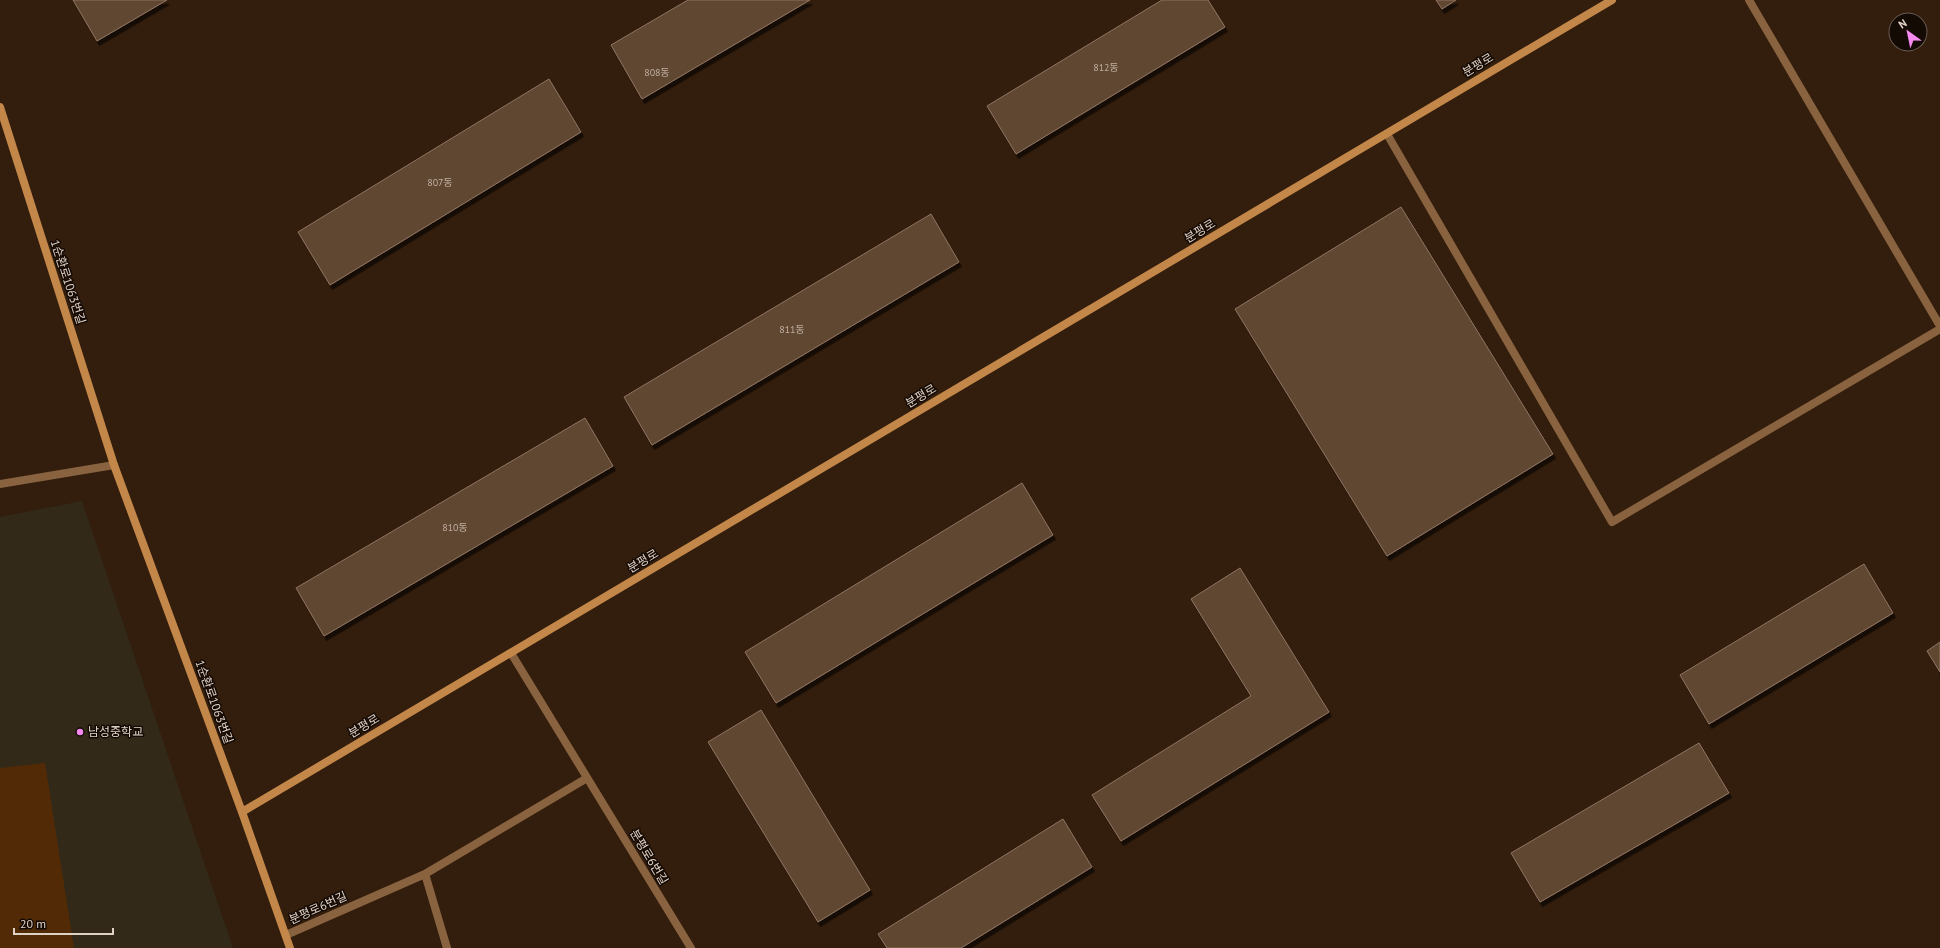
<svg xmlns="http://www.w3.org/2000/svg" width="1940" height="948" viewBox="0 0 1940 948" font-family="'PT Sans','Noto Sans KR',sans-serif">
  <defs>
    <filter id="shadow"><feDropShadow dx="2.5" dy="4.5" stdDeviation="0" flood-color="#0009"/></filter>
  </defs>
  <rect width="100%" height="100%" fill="#331d0c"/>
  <path fill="#322919" d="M 82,501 L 233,948 L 0,948 L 0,517 Z"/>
  <path fill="#522b06" d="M 45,763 L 74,948 L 0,948 L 0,768 Z"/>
  <path fill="#5e4633" stroke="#907562" filter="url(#shadow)" d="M 73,0 L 167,0 L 97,41 Z
    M 688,0 L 810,0 L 642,99 L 611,45 Z
    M 1162,0 L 1208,0 L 1225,27 L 1016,154 L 987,106 Z
    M 1436,0 L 1456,0 L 1442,9 Z
    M 549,79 L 581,132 L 330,285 L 298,232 Z
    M 1401,207 L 1553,454 L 1387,556 L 1235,309 Z
    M 931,214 L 959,262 L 652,445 L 624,397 Z
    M 585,418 L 613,466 L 324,636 L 296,588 Z
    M 1022,483 L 1053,535 L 776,703 L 745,652 Z
    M 1864,564 L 1893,613 L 1709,724 L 1680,675 Z
    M 1240,568 L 1329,712 L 1121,841 L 1092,795 L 1251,696 L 1191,599 Z
    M 1940,642 L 1940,672 L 1927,651 Z
    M 761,710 L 870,890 L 818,922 L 708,742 Z
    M 1699,743 L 1729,793 L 1540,902 L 1511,853 Z
    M 1063,819 L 1092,867 L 961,948 L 887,948 L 878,934 Z"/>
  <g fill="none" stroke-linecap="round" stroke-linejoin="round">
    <path stroke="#89633f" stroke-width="8" d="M 1749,0 L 1940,326
      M 1387,134 L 1612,522 L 1940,329
      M 0,484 L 114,465
      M 511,653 L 691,948
      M 286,935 L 425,874
      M 447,948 L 425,874 L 587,778"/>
    <path stroke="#c3874a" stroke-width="8" d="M 0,107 L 114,465 L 242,812 L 290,948
      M 242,812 L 1612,0"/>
  </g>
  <circle fill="#f489f0" stroke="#140a04" stroke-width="1.5" cx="80" cy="732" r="4"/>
  <g text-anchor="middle" stroke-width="3" stroke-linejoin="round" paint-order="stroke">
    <g font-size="10" fill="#c0aea1">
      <text x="1106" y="71">812동</text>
      <text x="657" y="76">808동</text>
      <text x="440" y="186">807동</text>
      <text x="792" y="333">811동</text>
      <text x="455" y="531">810동</text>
    </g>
    <g font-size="12" fill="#e0d1c6" stroke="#140a04">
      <text transform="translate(1478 65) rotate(-31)" y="4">분평로</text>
      <text transform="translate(1200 231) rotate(-31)" y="4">분평로</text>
      <text transform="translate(68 282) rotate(72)" y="4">1순환로1063번길</text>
      <text transform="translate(921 396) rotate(-31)" y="4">분평로</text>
      <text transform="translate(643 561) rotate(-31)" y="4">분평로</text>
      <text transform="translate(214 702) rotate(70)" y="4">1순환로1063번길</text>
      <text transform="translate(364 726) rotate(-31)" y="4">분평로</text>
      <text transform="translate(649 857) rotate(59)" y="4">분평로6번길</text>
      <text transform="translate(318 908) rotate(-24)" y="4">분평로6번길</text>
    </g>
    <g font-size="12" fill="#e0d1c6" stroke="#140a04" text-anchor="start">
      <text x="88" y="736">남성중학교</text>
    </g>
  </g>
  <g transform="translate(1908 32) rotate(327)"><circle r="19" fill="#140a04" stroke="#665a52"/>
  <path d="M0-3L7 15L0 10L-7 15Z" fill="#f489f0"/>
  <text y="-6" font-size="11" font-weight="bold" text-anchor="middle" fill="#e0d1c6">N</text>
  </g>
  <path d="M14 928v6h99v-6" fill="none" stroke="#e0d1c6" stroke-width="2"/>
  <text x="20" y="928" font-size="12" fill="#e0d1c6" stroke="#140a04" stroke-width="3" paint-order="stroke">20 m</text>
</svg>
